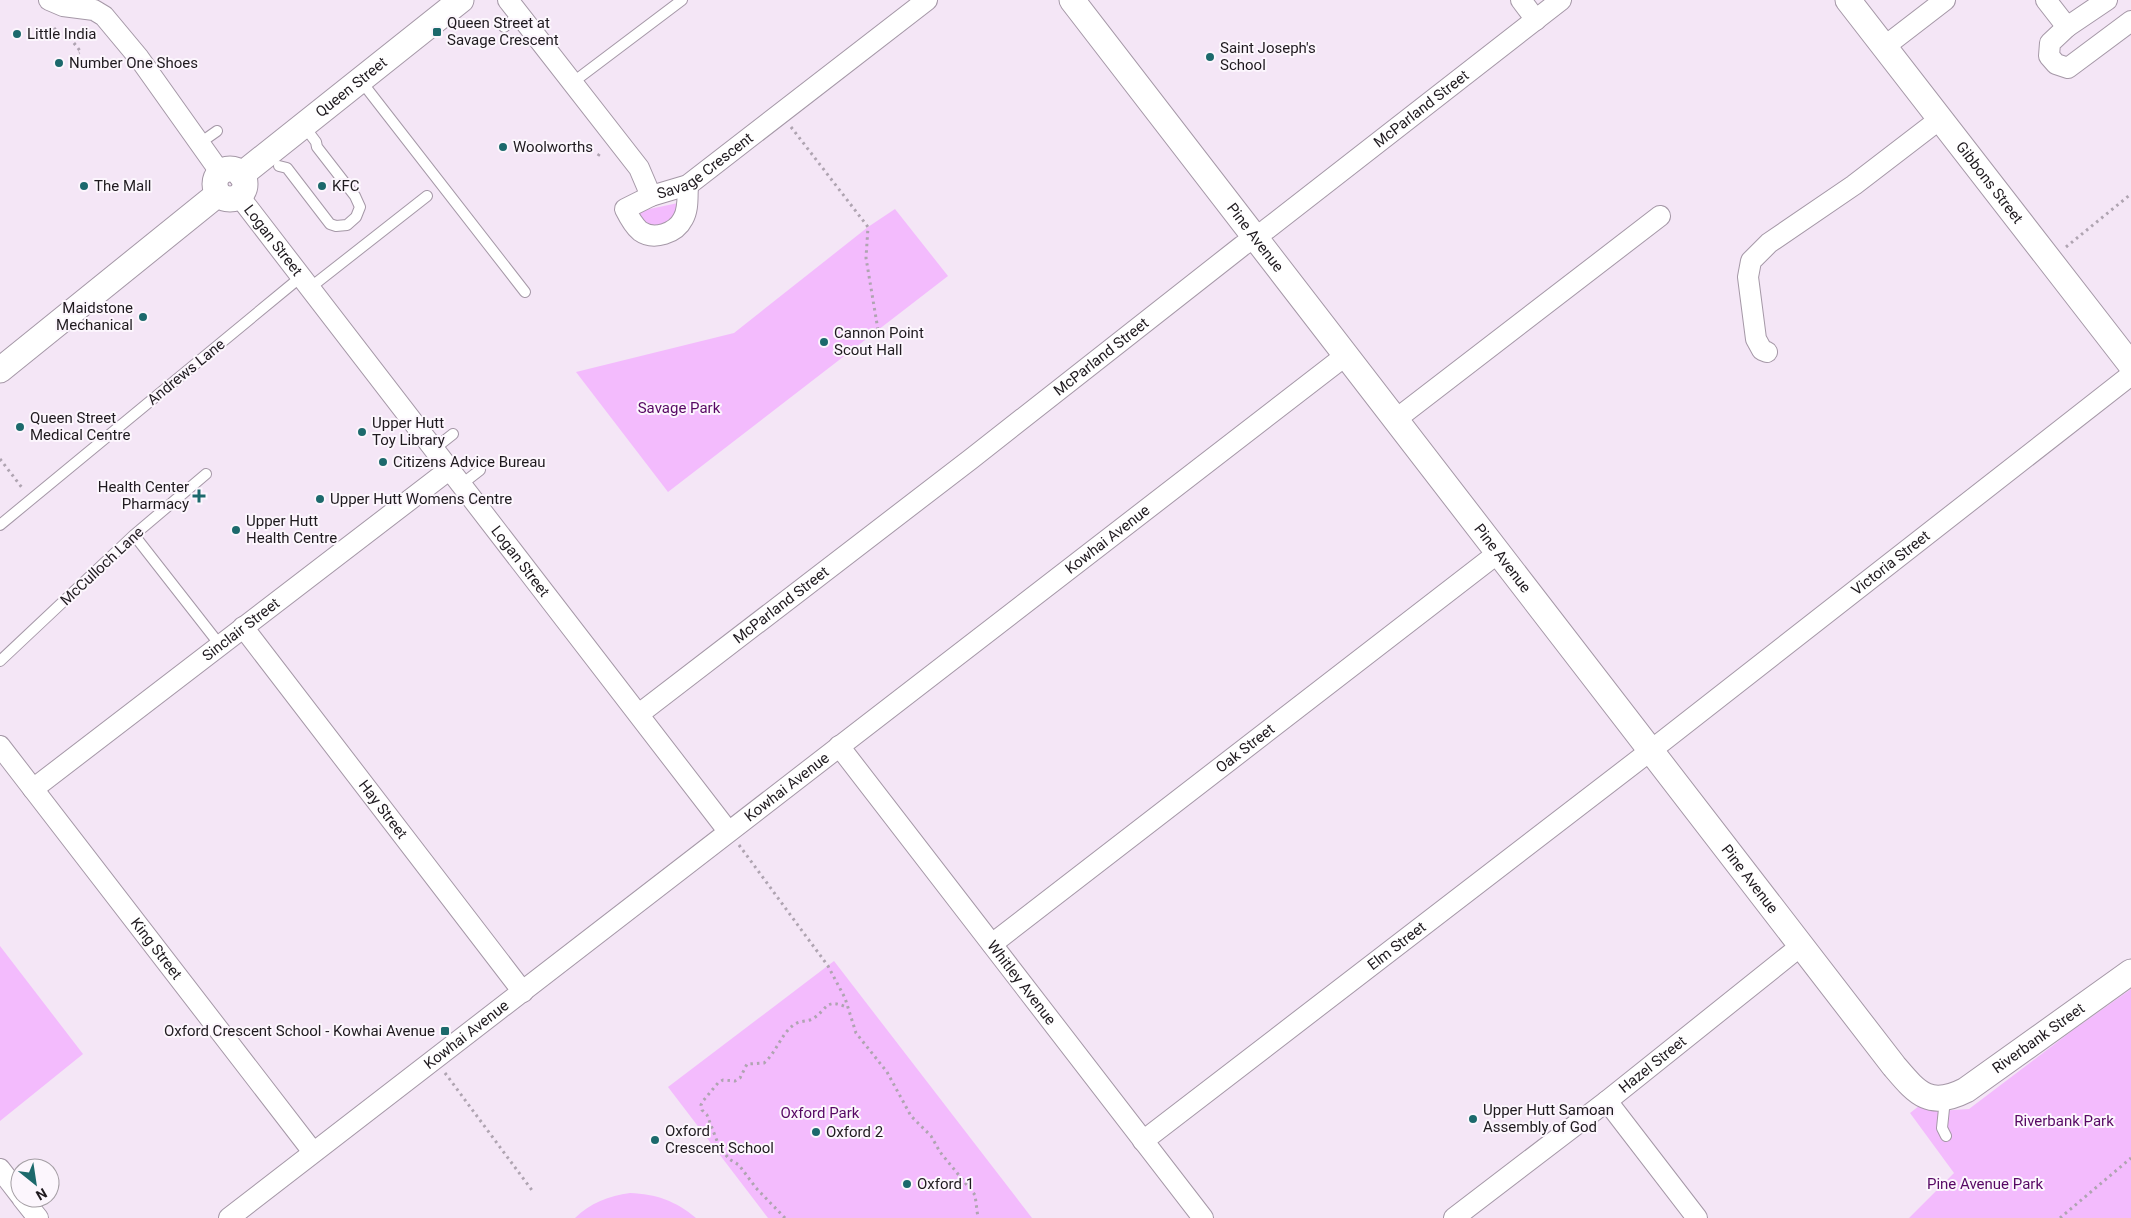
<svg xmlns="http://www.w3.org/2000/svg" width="2131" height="1218" viewBox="0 0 2131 1218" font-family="Roboto,sans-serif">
  <rect width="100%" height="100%" fill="#f4e6f6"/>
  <path fill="#f3bbfd" d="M 678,203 L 682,209 L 659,230 L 636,218 L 640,211 Z
    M 895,209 L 948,276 L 668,492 L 576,372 L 734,333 L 868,227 Z
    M 0,946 L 83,1054 L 0,1121 Z
    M 834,961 L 1032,1218 L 768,1218 L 668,1087 Z
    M 2131,989 L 2131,1218 L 1909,1218 L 1954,1173 L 1910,1113 L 1919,1106 L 1938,1111 L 1969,1109 L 2073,1030 Z
    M 630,1193 C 656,1194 676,1201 696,1218 L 575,1218 C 590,1203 609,1196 630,1193 Z"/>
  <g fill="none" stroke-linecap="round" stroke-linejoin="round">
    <defs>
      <path id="service" d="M 504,27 L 519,15
        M 361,81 L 525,292
        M 572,83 L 682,0
        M 200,143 L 217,131
        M 279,166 L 287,168 L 330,224 L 336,226 L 347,225 L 356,217 L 360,207 L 355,196 L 317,147 L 316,142 L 304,126
        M 311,287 L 427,196
        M 434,449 L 453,434
        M 462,484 L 480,470
        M 0,525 L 302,276
        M 134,535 L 220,645
        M 0,661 L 134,535 L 206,474
        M 1945,1099 L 1942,1128 L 1946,1136"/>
      <g id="minor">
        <path d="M 49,0 L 63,6 L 94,10 L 104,16 L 139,58 L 220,172"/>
        <path id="s1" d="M 508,0 L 639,168 L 651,196 L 688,185 L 927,0"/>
        <path d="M 1521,0 L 1536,20"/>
        <path d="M 2046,0 L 2067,27"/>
        <path d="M 2107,0 L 2067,27 L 2050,43 L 2049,56 L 2056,64 L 2068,68 L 2131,21"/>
        <path d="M 1884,47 L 1945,0"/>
        <path id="s2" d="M 239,196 L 728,831"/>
        <path d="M 651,196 L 625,209 C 629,217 633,225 640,231 C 654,241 676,233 683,219 C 689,209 687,196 688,185"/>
        <path d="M 1767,352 L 1762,350 L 1756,339 L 1748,277 L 1751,261 L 1769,243 L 1854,185 L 1940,119"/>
        <path d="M 1395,420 L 1660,216"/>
        <path id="s3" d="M 243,627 L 523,992"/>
        <path id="s4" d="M 639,714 L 971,459 L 1242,246 L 1267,229 L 1561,0"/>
        <path id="s5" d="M 0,746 L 313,1152"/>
        <path id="s6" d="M 839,746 L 1203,1218"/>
        <path id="s7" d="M 33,789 L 450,469"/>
        <path id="s8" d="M 992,944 L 1498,553"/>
        <path d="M 1607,1101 L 1697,1218"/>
        <path id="s9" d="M 1143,1141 L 1663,741 L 2131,375"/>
        <path d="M 0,1169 L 20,1195"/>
        <path d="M 22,1198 L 38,1218"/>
        <path id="s10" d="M 229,1218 L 1345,356"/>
        <path id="s11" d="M 1454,1218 L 1607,1101 L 1802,945"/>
      </g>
      <g id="tertiary">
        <path id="s12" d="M 1072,0 L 1894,1066 C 1917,1093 1929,1109 1966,1090 L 2131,972"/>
        <path id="s13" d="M 1848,0 L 2131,365"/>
        <circle cx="230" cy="184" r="15"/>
        <path id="s14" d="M 241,175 L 461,0"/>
        <path d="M 0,370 L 218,194"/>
      </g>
    </defs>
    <use href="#service" stroke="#a598a7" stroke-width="12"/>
    <use href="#minor" stroke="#a598a7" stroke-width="22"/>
    <use href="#tertiary" stroke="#a598a7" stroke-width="27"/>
    <path stroke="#afa4b1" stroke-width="3" stroke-dasharray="2.5 4" stroke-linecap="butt" d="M 54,28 L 60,35 L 70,38 L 81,52 L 79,53
      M 791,127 L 868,227 L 866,258 L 878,330
      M 598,156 L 600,153
      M 2066,247 L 2131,194
      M 0,459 L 23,489
      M 739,845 L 828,966 L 845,998 L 856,1033 L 887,1072 L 911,1116 L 931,1136 L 940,1152 L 975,1195 L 978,1218
      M 445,1073 L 534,1193
      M 785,1218 L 756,1188 L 739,1165 L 729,1159 L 719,1146 L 707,1115 L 702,1110 L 701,1105 L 703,1101 L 718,1083 L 723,1080 L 735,1081 L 740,1078 L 747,1064 L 764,1063 C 777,1052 781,1033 795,1024 C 801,1020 809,1022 814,1018 C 827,1009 826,998 846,1007
      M 2060,1218 L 2131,1158"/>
    <use href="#service" stroke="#fff" stroke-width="10"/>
    <use href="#minor" stroke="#fff" stroke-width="20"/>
    <use href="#tertiary" stroke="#fff" stroke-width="25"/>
  </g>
  <g fill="#1c696c" stroke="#fcf6fd" stroke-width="2">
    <rect x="432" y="27" width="10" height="10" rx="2.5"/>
    <circle cx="17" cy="34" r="5"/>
    <circle cx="1210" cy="57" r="5"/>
    <circle cx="59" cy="63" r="5"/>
    <circle cx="503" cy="147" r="5"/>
    <circle cx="84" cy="186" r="5"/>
    <circle cx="322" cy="186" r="5"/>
    <circle cx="143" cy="317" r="5"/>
    <circle cx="824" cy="342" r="5"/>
    <circle cx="20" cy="427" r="5"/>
    <circle cx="362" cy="432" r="5"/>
    <circle cx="383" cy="462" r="5"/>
    <path d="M196.5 488.5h5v5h5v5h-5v5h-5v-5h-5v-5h5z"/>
    <circle cx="320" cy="499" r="5"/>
    <circle cx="236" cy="530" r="5"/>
    <rect x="440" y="1026" width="10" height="10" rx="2.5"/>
    <circle cx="1473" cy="1119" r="5"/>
    <circle cx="816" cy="1132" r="5"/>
    <circle cx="655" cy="1140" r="5"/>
    <circle cx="907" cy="1184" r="5"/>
  </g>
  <g text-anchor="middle" stroke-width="4" stroke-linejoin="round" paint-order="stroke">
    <g font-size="15" fill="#1f1a1f" stroke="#fcf6fd" text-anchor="start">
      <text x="447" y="28">Queen Street at<tspan x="447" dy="17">Savage Crescent</tspan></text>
      <text x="27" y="39">Little India</text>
      <text x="1220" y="53">Saint Joseph's<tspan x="1220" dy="17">School</tspan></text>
      <text x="69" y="68">Number One Shoes</text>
      <text x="513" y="152">Woolworths</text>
      <text x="94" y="191">The Mall</text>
      <text x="332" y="191">KFC</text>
      <text x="133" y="313" text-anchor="end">Maidstone<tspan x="133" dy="17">Mechanical</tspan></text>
      <text x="834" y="338">Cannon Point<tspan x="834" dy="17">Scout Hall</tspan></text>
      <text x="30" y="423">Queen Street<tspan x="30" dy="17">Medical Centre</tspan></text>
      <text x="372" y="428">Upper Hutt<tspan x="372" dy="17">Toy Library</tspan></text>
      <text x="393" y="467">Citizens Advice Bureau</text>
      <text x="189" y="492" text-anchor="end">Health Center<tspan x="189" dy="17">Pharmacy</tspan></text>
      <text x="330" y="504">Upper Hutt Womens Centre</text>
      <text x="246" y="526">Upper Hutt<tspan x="246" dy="17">Health Centre</tspan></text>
      <text x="435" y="1036" text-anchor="end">Oxford Crescent School - Kowhai Avenue</text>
      <text x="1483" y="1115">Upper Hutt Samoan<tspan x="1483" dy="17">Assembly of God</tspan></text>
      <text x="665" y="1136">Oxford<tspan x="665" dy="17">Crescent School</tspan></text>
      <text x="826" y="1137">Oxford 2</text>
      <text x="917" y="1189">Oxford 1</text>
    </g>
    <g font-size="15" fill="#1f1a1f" stroke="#fcf6fd">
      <text dy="5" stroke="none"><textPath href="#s14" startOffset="141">Queen Street</textPath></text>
      <text dy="5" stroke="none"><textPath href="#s4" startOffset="989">McParland Street</textPath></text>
      <text dy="5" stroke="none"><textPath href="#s1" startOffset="306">Savage Crescent</textPath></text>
      <text dy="5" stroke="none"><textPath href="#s13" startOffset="231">Gibbons Street</textPath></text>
      <text dy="5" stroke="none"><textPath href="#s12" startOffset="300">Pine Avenue</textPath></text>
      <text dy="5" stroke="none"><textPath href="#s2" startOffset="56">Logan Street</textPath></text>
      <text dy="5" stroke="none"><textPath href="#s4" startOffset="584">McParland Street</textPath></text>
      <text transform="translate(186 372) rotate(-39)" y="5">Andrews Lane</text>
      <text dy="5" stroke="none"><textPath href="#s10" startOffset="1110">Kowhai Avenue</textPath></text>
      <text dy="5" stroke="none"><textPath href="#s12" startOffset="705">Pine Avenue</textPath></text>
      <text dy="5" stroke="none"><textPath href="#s2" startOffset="461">Logan Street</textPath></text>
      <text dy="5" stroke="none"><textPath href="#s9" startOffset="945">Victoria Street</textPath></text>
      <text transform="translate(102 566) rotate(-43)" y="5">McCulloch Lane</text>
      <text dy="5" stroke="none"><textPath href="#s4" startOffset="179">McParland Street</textPath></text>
      <text dy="5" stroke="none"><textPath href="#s7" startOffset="262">Sinclair Street</textPath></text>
      <text dy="5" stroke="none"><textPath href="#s8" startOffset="320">Oak Street</textPath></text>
      <text dy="5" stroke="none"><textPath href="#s10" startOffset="705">Kowhai Avenue</textPath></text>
      <text dy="5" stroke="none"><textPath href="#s3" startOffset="230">Hay Street</textPath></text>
      <text dy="5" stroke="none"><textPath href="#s12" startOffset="1110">Pine Avenue</textPath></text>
      <text dy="5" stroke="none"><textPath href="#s9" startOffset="320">Elm Street</textPath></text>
      <text dy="5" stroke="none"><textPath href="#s5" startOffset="256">King Street</textPath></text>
      <text dy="5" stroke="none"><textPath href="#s6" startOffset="299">Whitley Avenue</textPath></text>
      <text dy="5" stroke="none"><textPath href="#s10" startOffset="300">Kowhai Avenue</textPath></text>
      <text dy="5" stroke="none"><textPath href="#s12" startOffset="1521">Riverbank Street</textPath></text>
      <text dy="5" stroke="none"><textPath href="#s11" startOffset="251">Hazel Street</textPath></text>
    </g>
    <g font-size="15" fill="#570864" stroke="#fcf6fd">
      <text x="679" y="413">Savage Park</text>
      <text x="820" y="1118">Oxford Park</text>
      <text x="2064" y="1126">Riverbank Park</text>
      <text x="1985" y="1189">Pine Avenue Park</text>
    </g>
  </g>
  <g transform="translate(35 1183) rotate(150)"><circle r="24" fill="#fcf6fd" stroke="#a49ea4"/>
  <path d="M0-4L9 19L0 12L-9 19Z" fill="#1c696c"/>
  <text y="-8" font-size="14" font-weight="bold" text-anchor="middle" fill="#1f1a1f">N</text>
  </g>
</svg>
